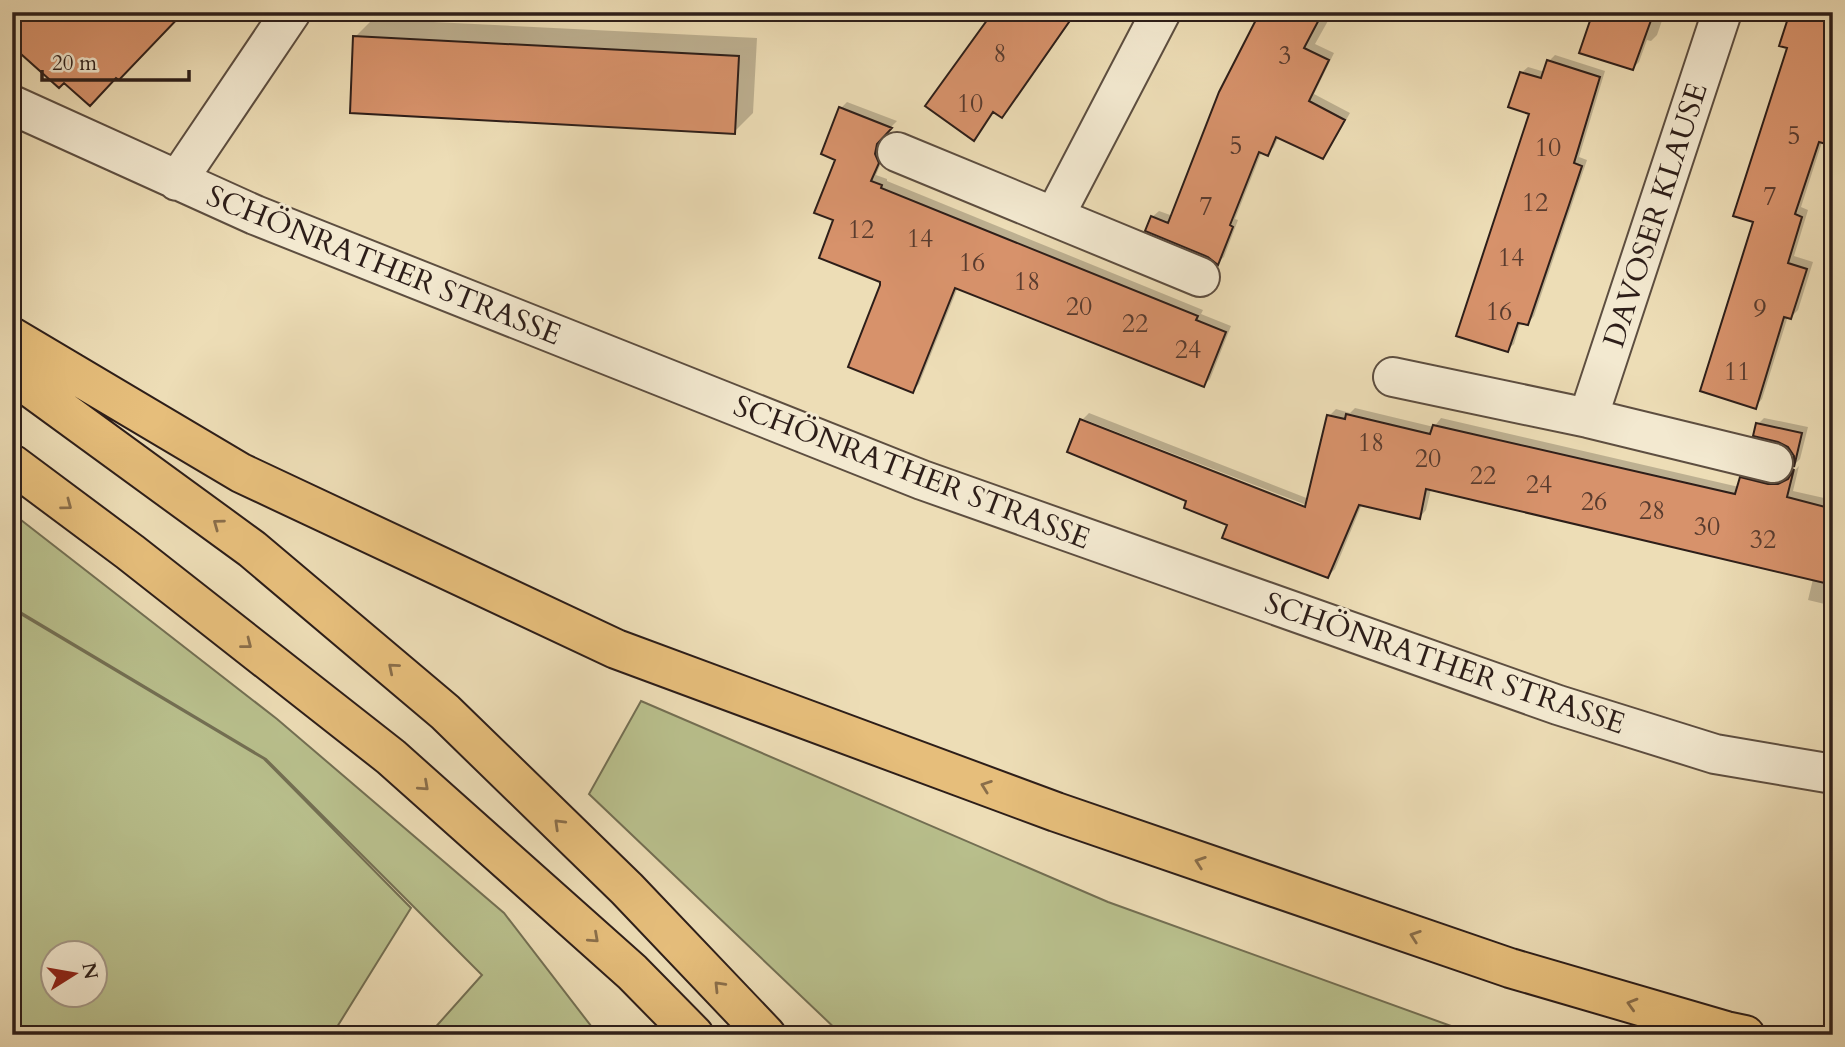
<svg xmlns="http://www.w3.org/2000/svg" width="1845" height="1047" viewBox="0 0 1845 1047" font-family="Cardo,serif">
  <rect width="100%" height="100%" fill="#edddb6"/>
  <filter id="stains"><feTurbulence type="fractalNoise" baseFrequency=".00286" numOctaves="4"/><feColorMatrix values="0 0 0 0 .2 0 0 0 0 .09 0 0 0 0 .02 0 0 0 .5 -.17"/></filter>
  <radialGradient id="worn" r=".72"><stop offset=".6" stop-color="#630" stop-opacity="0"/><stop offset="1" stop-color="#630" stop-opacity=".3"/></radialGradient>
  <path fill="#b9c08d" stroke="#736f53" stroke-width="2" fill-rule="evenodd" d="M 12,513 L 277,719 L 504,913 L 598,1035 L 437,1035 L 432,1031 L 482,975 L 266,759 L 12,607 Z
    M 12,609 L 264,759 L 411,908 L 332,1035 L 12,1035 ZM 52,953 L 94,953 L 94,995 L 52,995 Z
    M 641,701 L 1108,902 L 1476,1035 L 842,1035 L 589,794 Z"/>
  <path fill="#0003" d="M 995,12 L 1077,12 L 1008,110 L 1002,116 L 994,111 L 980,132 Z
    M 1262,12 L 1333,12 L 1315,44 L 1334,53 L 1314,94 L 1350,113 L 1329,150 L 1323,157 L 1279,136 L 1274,147 L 1267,154 L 1262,151 L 1235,219 L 1238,220 L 1224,257 L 1218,262 L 1152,217 L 1159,211 L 1173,216 Z
    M 1594,12 L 1665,12 L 1657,35 L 1651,41 L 1647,40 L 1639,62 L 1633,68 Z
    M 1792,12 L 1822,142 L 1801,207 L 1808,210 L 1794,256 L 1813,262 L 1798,310 L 1791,317 L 1788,316 L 1762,399 L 1755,407 L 1755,221 L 1789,47 Z
    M 373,19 L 757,38 L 753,113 L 734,132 L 355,37 Z
    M 1555,55 L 1605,71 L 1579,157 L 1587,160 L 1534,316 L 1528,323 L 1521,321 L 1514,344 L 1507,350 L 1531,113 L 1521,73 L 1528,67 L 1545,72 L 1549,61 Z
    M 847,102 L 897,121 L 882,136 L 881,147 L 884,156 L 876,175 L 887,179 L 887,181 L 1203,310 L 1201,314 L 1231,326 L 1210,379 L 1204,385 L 958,287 L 919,384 L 913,391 L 882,281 L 836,219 L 841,108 Z
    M 1355,408 L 1434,427 L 1441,418 L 1739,487 L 1741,478 L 1748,471 L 1776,478 L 1787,478 L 1799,466 L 1793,491 L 1833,500 L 1833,606 L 1808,600 L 1813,579 L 1431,489 L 1426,510 L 1420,517 L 1362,504 L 1335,569 L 1328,576 L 1224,537 L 1229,524 L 1186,507 L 1189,500 L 1069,451 L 1083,419 L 1083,422 L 1313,512 L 1314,508 L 1083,419 L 1089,413 L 1309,499 L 1329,416 L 1336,409 L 1350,413 Z
    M 1764,418 L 1808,427 L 1800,459 L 1796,463 L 1795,456 L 1789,445 L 1758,424 Z"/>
  <path fill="#d7926b" stroke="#2d1e19" stroke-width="2" d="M 12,12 L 184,12 L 119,80 L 116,78 L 90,106 L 64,83 L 59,88 L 12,46 Z
    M 993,12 L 1076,12 L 1002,118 L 993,112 L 974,141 L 925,106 Z
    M 1260,12 L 1323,12 L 1304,48 L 1329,60 L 1309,101 L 1345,120 L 1323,159 L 1276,137 L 1268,156 L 1259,152 L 1230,225 L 1233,227 L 1218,265 L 1208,257 L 1145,231 L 1151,216 L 1168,223 L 1219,92 Z
    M 1593,12 L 1654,12 L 1633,70 L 1579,53 Z
    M 1790,12 L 1833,12 L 1833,146 L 1819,142 L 1795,214 L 1802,217 L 1788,263 L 1807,269 L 1791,319 L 1784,317 L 1756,409 L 1700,391 L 1753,222 L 1733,216 L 1787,48 L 1779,46 Z
    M 353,36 L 739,56 L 735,134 L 350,113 Z
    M 1547,60 L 1600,77 L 1574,163 L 1582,166 L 1569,205 L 1528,325 L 1518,323 L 1508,352 L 1456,336 L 1529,114 L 1508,107 L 1520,72 L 1541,78 Z
    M 839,107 L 892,128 L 877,144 L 875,154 L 879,163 L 871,181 L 882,185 L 881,188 L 1198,316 L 1196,320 L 1226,332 L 1204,387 L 955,288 L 913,393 L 848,367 L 880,285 L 880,282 L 819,258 L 833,220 L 814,213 L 835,160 L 821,154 Z
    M 1346,414 L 1430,434 L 1433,425 L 1735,494 L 1740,477 L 1768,484 L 1778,484 L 1788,479 L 1794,469 L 1787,497 L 1833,509 L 1833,585 L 1426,489 L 1420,519 L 1359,505 L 1328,578 L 1222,538 L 1227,525 L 1184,508 L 1186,501 L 1067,452 L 1080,419 L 1305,507 L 1327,415 L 1345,419 Z
    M 1756,423 L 1802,433 L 1794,467 L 1794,456 L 1788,447 L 1778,442 L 1753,436 Z"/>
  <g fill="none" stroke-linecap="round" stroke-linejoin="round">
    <defs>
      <path id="minor" d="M 12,105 L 255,215 L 922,480 L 1558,705 L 1715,754 L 1833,774
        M 897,152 L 1200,277
        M 177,181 L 291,12
        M 1054,217 L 1161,12
        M 1393,377 L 1588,418 L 1773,463
        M 1588,418 L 1722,12"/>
      <path id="highway" d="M 12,337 L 241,473 L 616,649 L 1056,812 L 1510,968 L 1726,1031 L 1745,1035
        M 12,374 L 252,549 L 445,712 L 627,889 L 766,1035
        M 12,464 L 130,552 L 391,757 L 632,972 L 694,1035"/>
    </defs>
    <use href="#minor" stroke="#5d4e40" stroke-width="42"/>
    <use href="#highway" stroke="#2d1e19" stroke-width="42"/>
    <use href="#minor" stroke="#f3e9d0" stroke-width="38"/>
    <use href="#highway" stroke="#e6be7b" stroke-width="38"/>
  </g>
  <defs><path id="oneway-chevron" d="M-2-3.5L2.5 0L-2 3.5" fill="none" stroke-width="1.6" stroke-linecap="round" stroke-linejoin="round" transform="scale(1.75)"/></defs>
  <g stroke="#8a6e4a">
    <use href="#oneway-chevron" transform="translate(67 505) rotate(37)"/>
    <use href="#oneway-chevron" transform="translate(218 524) rotate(-144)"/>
    <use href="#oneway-chevron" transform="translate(247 644) rotate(38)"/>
    <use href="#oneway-chevron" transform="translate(393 668) rotate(-140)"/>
    <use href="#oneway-chevron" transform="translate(424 786) rotate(42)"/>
    <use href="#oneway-chevron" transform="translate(986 786) rotate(-160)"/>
    <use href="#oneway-chevron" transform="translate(559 824) rotate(-136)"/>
    <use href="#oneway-chevron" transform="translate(1200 862) rotate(-161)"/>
    <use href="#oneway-chevron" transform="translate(1415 936) rotate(-161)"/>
    <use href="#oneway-chevron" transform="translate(594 938) rotate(42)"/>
    <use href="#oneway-chevron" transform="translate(719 986) rotate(-134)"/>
    <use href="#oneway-chevron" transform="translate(1632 1004) rotate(-164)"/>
  </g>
  <g text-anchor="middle" stroke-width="6" stroke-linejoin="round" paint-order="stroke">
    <g font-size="26" fill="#583b2e">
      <text x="1000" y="62">8</text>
      <text x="1285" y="64">3</text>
      <text x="970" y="112">10</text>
      <text x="1794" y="144">5</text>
      <text x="1236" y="154">5</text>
      <text x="1548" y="156">10</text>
      <text x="1770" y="205">7</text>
      <text x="1535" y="211">12</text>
      <text x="1206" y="215">7</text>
      <text x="861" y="238">12</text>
      <text x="920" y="247">14</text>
      <text x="1511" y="266">14</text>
      <text x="972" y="271">16</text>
      <text x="1027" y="290">18</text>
      <text x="1079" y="315">20</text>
      <text x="1760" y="317">9</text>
      <text x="1499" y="320">16</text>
      <text x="1135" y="332">22</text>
      <text x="1188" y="358">24</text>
      <text x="1737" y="380">11</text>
      <text x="1371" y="451">18</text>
      <text x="1428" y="467">20</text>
      <text x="1483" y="484">22</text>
      <text x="1539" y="493">24</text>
      <text x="1594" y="510">26</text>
      <text x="1652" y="519">28</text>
      <text x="1707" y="535">30</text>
      <text x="1763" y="548">32</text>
    </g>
    <g font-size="30" fill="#2d1e19" stroke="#f3e9d0">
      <text transform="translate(1655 215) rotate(-72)" y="10">DAVOSER KLAUSE</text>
      <text transform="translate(384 265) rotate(22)" y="10">SCHÖNRATHER STRASSE</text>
      <text transform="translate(912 472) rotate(21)" y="10">SCHÖNRATHER STRASSE</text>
      <text transform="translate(1445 663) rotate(19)" y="10">SCHÖNRATHER STRASSE</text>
    </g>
  </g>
  <rect width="1845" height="1047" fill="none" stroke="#edddb6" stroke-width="42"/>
  <rect x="14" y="14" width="1817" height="1019" fill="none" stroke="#2d1e19" stroke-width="3.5"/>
  <rect x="21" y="21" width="1803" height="1005" fill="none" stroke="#2d1e19" stroke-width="2"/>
  <g transform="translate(74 974) rotate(79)"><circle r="33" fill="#f3e9d0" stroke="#a49887" stroke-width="2"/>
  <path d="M0-5L12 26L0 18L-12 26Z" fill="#8f2418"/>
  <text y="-10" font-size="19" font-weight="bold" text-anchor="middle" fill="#2d1e19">N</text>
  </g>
  <path d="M42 70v10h147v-10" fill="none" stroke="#2d1e19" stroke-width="3.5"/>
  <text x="52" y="70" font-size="21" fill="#2d1e19" stroke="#f3e9d0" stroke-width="5" paint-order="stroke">20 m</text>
  <rect width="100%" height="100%" filter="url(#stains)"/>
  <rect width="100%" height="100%" fill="url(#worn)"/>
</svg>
